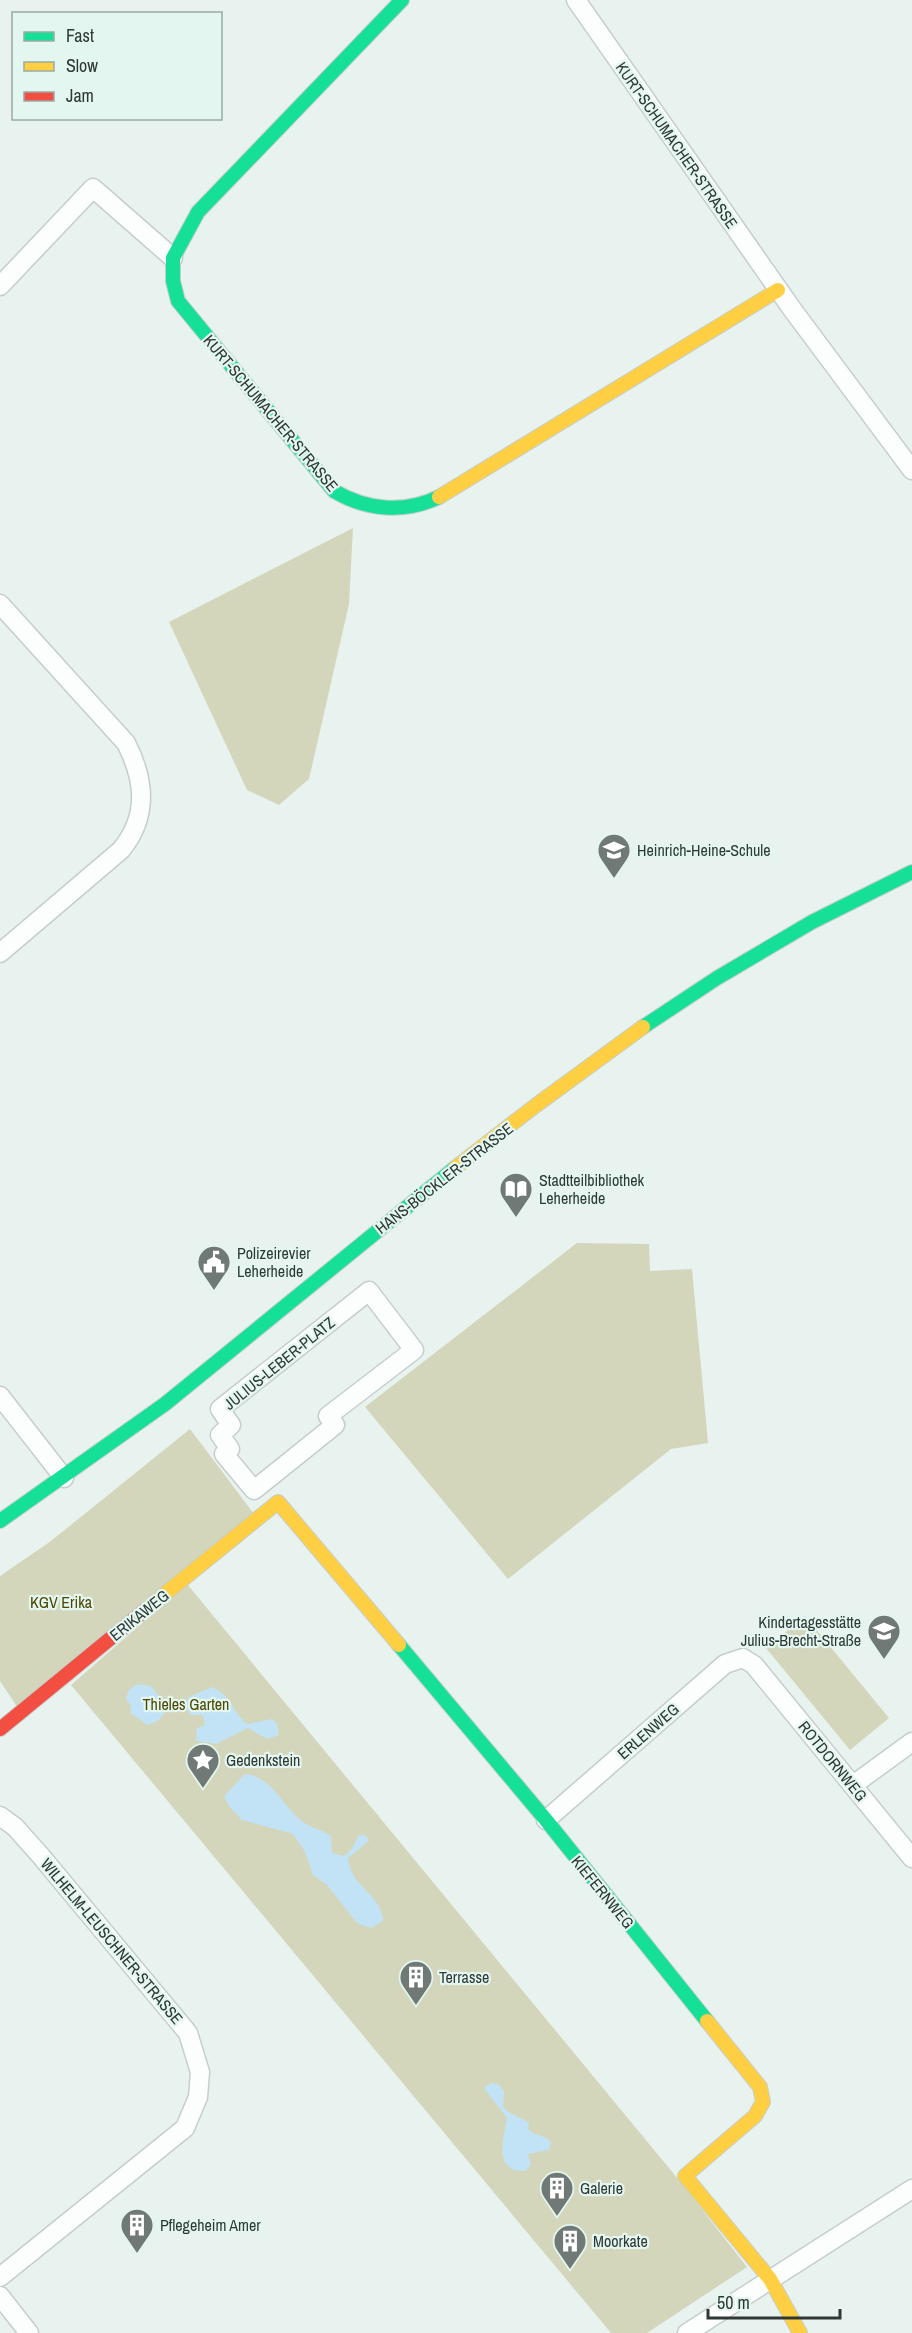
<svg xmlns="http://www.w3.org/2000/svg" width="912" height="2333" viewBox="0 0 912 2333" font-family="'Archivo Narrow',sans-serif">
  <rect width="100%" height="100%" fill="#e8f2ef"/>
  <path fill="#d4d6bb" d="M 353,528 L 349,604 L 309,779 L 279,805 L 247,790 L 169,622 Z
    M 577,1243 L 649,1244 L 650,1271 L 692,1269 L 708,1443 L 671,1449 L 508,1579 L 365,1407 Z
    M 190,1429 L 254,1514 L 18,1708 L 0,1681 L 0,1576 L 51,1541 Z
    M 187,1584 L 678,2179 L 747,2267 L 647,2333 L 611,2333 L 71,1685 Z
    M 805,1616 L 889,1718 L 850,1750 L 766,1648 Z"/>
  <path fill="#c2e2f5" d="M 137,1684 L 151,1686 L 168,1708 L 159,1720 L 148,1725 L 130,1713 L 131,1706 L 126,1698 L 129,1690 Z
    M 212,1687 C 233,1697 231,1710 247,1724 L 272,1719 L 277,1724 L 279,1735 L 267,1739 L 248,1728 L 216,1744 L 196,1741 L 197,1728 L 205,1725 L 203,1715 L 191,1715 L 184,1705 L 189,1697 Z
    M 245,1774 C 273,1777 282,1806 302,1821 C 310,1828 321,1829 331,1836 L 332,1853 L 344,1856 L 351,1850 L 359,1835 L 364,1835 L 370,1840 L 348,1858 C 351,1888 382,1894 383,1921 L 371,1928 L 357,1923 L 327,1885 L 313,1875 L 305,1852 L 293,1834 L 242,1820 L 229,1806 L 224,1796 Z
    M 491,2083 L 498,2084 L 504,2091 L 503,2107 C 511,2116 520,2116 529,2123 L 528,2129 C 535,2137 544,2134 551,2142 L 549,2150 L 528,2154 L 531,2165 L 525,2171 C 492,2172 504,2137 507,2118 L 484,2088 Z"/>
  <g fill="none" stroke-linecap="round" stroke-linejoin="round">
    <defs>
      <path id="street" d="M 576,0 L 792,309 L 912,470
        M 0,286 L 93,188 L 173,258
        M 0,604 L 126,743 C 145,780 149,816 121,850 L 0,953
        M 369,1291 L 414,1350 L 328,1416 L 335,1425 L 254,1490 L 224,1454 L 230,1449 L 220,1435 L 231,1425 L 220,1409 Z
        M 0,1396 L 64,1478
        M 853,1785 L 912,1742
        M 0,1816 L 15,1827 L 40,1855 L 188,2033 L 200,2072 L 198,2097 L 185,2128 L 0,2277
        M 546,1820 L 725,1664 L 743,1658 L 754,1665 L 912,1858
        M 0,2296 L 29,2333
        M 687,2333 L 912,2189"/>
      <path id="fast" d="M 402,0 L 198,212 L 173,258 L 173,281 L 178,301 L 334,491 C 366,510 404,514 439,497
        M 643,1027 L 717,978 L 812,922 L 912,872
        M 0,1521 L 165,1404 L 455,1168
        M 399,1645 L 546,1820 L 707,2021"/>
      <path id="slow" d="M 439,497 L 778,290
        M 455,1168 L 535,1106 L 643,1027
        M 145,1610 L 278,1502 L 399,1645
        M 707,2021 L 760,2087 L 763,2102 L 755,2116 L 685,2176 L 770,2279 L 800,2333"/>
      <path id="jam" d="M 0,1729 L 145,1610"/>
    </defs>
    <use href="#street" stroke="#c6cecb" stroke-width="21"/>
    <use href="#fast" stroke="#c6cecb" stroke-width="16"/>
    <use href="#slow" stroke="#c6cecb" stroke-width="16"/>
    <use href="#jam" stroke="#c6cecb" stroke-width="16"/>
    <use href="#street" stroke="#fcfdfd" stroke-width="18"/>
    <use href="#fast" stroke="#16e098" stroke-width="14"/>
    <use href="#slow" stroke="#ffcf43" stroke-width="14"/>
    <use href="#jam" stroke="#f24e42" stroke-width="14"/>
  </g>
  <defs>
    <symbol id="school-pin" viewBox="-11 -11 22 30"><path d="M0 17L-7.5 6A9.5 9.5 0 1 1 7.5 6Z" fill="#707976" stroke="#e3f7f0"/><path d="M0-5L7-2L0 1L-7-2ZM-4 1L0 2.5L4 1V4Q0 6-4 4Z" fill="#fff"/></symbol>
    <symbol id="library-pin" viewBox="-11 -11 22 30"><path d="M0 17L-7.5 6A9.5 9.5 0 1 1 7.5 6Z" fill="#707976" stroke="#e3f7f0"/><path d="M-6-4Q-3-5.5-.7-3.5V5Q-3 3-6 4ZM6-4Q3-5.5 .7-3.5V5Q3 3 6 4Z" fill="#fff"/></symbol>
    <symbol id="civic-pin" viewBox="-11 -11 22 30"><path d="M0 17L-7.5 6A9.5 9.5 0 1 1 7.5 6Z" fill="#707976" stroke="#e3f7f0"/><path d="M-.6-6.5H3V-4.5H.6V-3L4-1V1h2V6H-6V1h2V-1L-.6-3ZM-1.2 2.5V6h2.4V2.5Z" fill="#fff"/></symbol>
    <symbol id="sight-pin" viewBox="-11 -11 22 30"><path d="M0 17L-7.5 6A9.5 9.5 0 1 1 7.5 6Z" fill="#707976" stroke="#e3f7f0"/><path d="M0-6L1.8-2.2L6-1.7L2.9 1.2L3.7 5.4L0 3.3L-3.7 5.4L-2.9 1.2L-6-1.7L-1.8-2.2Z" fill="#fff"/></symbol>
    <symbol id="building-pin" viewBox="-11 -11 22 30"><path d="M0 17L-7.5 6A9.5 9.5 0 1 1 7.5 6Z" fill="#707976" stroke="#e3f7f0"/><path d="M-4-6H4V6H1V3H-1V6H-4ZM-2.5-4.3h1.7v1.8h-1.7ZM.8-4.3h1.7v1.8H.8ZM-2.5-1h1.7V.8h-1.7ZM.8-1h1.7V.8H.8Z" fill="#fff"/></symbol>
  </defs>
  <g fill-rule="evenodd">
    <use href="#school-pin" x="595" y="831" width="38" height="52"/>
    <use href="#library-pin" x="497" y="1170" width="38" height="52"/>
    <use href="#civic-pin" x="195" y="1243" width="38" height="52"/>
    <use href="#school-pin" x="865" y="1612" width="38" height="52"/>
    <use href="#sight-pin" x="184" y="1741" width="38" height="52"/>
    <use href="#building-pin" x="397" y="1958" width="38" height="52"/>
    <use href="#building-pin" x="538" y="2169" width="38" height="52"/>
    <use href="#building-pin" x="118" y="2206" width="38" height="52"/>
    <use href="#building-pin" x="551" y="2222" width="38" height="52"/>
  </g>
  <g text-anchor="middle" stroke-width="4.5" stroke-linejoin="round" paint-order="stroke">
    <g font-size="16" fill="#303835" stroke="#e3f7f0">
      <text transform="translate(677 145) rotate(55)" y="6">KURT-SCHUMACHER-STRASSE</text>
      <text transform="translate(271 413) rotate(50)" y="6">KURT-SCHUMACHER-STRASSE</text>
      <text transform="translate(444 1178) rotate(-38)" y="6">HANS-BÖCKLER-STRASSE</text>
      <text transform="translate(279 1363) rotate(-39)" y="6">JULIUS-LEBER-PLATZ</text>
      <text transform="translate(139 1615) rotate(-39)" y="6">ERIKAWEG</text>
      <text transform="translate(648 1731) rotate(-41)" y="6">ERLENWEG</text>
      <text transform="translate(833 1761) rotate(51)" y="6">ROTDORNWEG</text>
      <text transform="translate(603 1892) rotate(51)" y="6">KIEFERNWEG</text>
      <text transform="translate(112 1941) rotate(50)" y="6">WILHELM-LEUSCHNER-STRASSE</text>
    </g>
    <g font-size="16" fill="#303835" stroke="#e3f7f0" text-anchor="start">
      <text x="637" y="856">Heinrich-Heine-Schule</text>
      <text x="539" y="1186">Stadtteilbibliothek<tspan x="539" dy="18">Leherheide</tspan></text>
      <text x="237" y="1259">Polizeirevier<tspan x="237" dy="18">Leherheide</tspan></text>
      <text x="861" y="1628" text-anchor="end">Kindertagesstätte<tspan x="861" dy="18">Julius-Brecht-Straße</tspan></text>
      <text x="226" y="1766">Gedenkstein</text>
      <text x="439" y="1983">Terrasse</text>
      <text x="580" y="2194">Galerie</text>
      <text x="160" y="2231">Pflegeheim Amer</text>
      <text x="593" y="2247">Moorkate</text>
    </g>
    <g font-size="16" fill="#4d4700" stroke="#e3f7f0">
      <text x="61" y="1608">KGV Erika</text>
      <text x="186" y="1710">Thieles Garten</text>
    </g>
  </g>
  <rect x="12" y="12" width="210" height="108" fill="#e3f7f0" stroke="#9baba5" stroke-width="1.5"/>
  <rect x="24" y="32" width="30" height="9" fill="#16e098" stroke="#9baba5" stroke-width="1.5"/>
  <text x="66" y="42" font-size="18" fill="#303835">Fast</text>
  <rect x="24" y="62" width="30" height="9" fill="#ffcf43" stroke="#9baba5" stroke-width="1.5"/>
  <text x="66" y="72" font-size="18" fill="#303835">Slow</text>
  <rect x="24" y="92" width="30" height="9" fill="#f24e42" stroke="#9baba5" stroke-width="1.5"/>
  <text x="66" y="102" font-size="18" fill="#303835">Jam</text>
  <path d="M708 2309v9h132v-9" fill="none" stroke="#303835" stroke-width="3"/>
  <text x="717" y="2309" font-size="18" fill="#303835" stroke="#e3f7f0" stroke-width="4.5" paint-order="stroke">50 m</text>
</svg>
